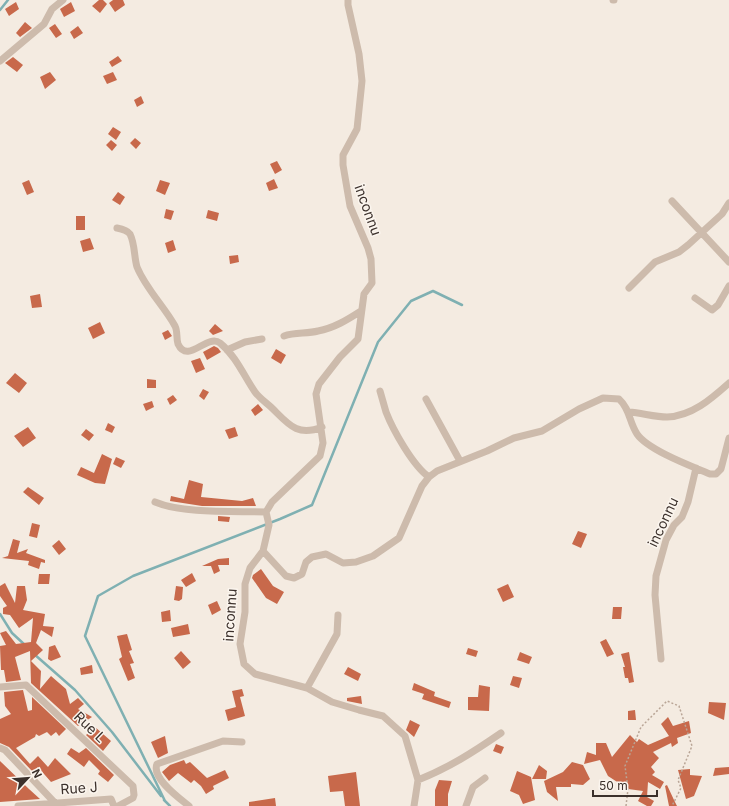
<svg xmlns="http://www.w3.org/2000/svg" width="729" height="806" viewBox="0 0 729 806" font-family="Inter,sans-serif">
  <rect width="100%" height="100%" fill="#f4ebe1"/>
  <g fill="none" stroke-linecap="round" stroke-linejoin="round">
    <path stroke="#7fb0b2" stroke-width="2.5" d="M 0,10 L 8,0
      M 0,614 L 12,633 L 25,645
      M 34,654 L 75,690 L 112,732 L 161,796
      M 164,800 L 170,806
      M 165,801 L 85,636 L 98,596 L 133,576 L 280,519 L 312,505 L 378,342 L 411,301 L 433,291 L 462,305"/>
  </g>
  <path fill="#c8694b" d="M 99,0 L 103,0 L 107,4 L 100,13 L 92,6 Z
    M 113,0 L 123,0 L 125,5 L 115,12 L 109,3 Z
    M 16,2 L 19,9 L 9,16 L 5,9 Z
    M 71,2 L 75,11 L 64,17 L 60,9 Z
    M 25,22 L 32,28 L 20,37 L 16,33 Z
    M 55,24 L 62,34 L 56,38 L 49,28 Z
    M 78,26 L 83,33 L 74,39 L 70,32 Z
    M 118,56 L 122,61 L 112,67 L 109,62 Z
    M 13,57 L 23,65 L 17,72 L 5,63 Z
    M 50,72 L 56,80 L 45,89 L 40,77 Z
    M 113,72 L 117,80 L 107,84 L 103,76 Z
    M 141,96 L 144,103 L 137,107 L 134,100 Z
    M 113,127 L 121,132 L 116,140 L 108,134 Z
    M 135,138 L 141,143 L 136,149 L 130,143 Z
    M 111,140 L 117,145 L 112,151 L 106,145 Z
    M 277,161 L 282,170 L 275,174 L 270,164 Z
    M 274,179 L 278,188 L 269,191 L 266,183 Z
    M 29,180 L 34,192 L 27,195 L 22,183 Z
    M 160,180 L 170,183 L 165,195 L 156,191 Z
    M 118,192 L 125,197 L 120,205 L 112,200 Z
    M 166,209 L 174,211 L 171,220 L 164,218 Z
    M 208,210 L 219,213 L 217,221 L 206,218 Z
    M 76,216 L 85,216 L 85,230 L 76,230 Z
    M 90,238 L 94,249 L 83,252 L 80,241 Z
    M 173,240 L 176,250 L 168,253 L 165,243 Z
    M 238,255 L 239,262 L 230,264 L 229,256 Z
    M 40,294 L 42,307 L 32,308 L 30,296 Z
    M 100,322 L 105,333 L 93,339 L 88,328 Z
    M 215,324 L 223,331 L 213,335 L 209,331 Z
    M 168,330 L 172,336 L 165,340 L 162,333 Z
    M 214,346 L 218,348 L 221,352 L 207,360 L 203,352 Z
    M 276,349 L 286,355 L 281,364 L 271,358 Z
    M 200,358 L 205,369 L 196,373 L 191,361 Z
    M 15,373 L 27,383 L 19,393 L 6,383 Z
    M 147,379 L 156,380 L 156,388 L 147,388 Z
    M 203,389 L 209,392 L 204,400 L 199,396 Z
    M 173,395 L 177,400 L 170,405 L 167,399 Z
    M 152,401 L 154,407 L 146,411 L 143,404 Z
    M 258,404 L 263,410 L 255,416 L 251,410 Z
    M 108,423 L 115,427 L 112,433 L 105,430 Z
    M 28,427 L 36,438 L 23,447 L 14,436 Z
    M 235,427 L 238,436 L 229,439 L 225,430 Z
    M 86,429 L 94,435 L 89,441 L 81,435 Z
    M 102,454 L 112,459 L 105,484 L 95,483 L 77,475 L 81,467 L 94,473 Z
    M 116,457 L 125,461 L 121,468 L 113,464 Z
    M 189,480 L 203,484 L 201,497 L 242,501 L 253,498 L 256,506 L 202,506 L 170,501 L 171,496 L 184,499 Z
    M 28,487 L 44,498 L 39,505 L 23,492 Z
    M 218,516 L 230,517 L 229,522 L 218,521 Z
    M 32,523 L 40,525 L 37,538 L 29,536 Z
    M 578,531 L 587,534 L 581,548 L 572,544 Z
    M 13,539 L 20,541 L 17,553 L 28,549 L 26,553 L 45,560 L 45,563 L 41,562 L 39,569 L 28,565 L 29,561 L 2,558 L 8,556 Z
    M 59,540 L 66,549 L 59,555 L 52,546 Z
    M 229,558 L 229,565 L 218,565 L 220,571 L 214,574 L 211,566 L 202,566 L 218,559 Z
    M 261,569 L 273,586 L 284,592 L 277,604 L 266,598 L 252,578 L 253,575 Z
    M 192,573 L 196,581 L 186,587 L 181,580 Z
    M 39,574 L 50,574 L 49,584 L 38,584 Z
    M 5,583 L 15,603 L 17,586 L 25,586 L 27,600 L 23,610 L 45,614 L 43,626 L 54,627 L 52,637 L 41,630 L 36,643 L 43,650 L 31,661 L 41,671 L 40,689 L 51,676 L 66,689 L 70,704 L 78,698 L 84,704 L 78,709 L 92,717 L 78,726 L 31,683 L 30,651 L 15,657 L 21,680 L 6,682 L 4,670 L 1,670 L 0,646 L 6,645 L 0,633 L 6,631 L 16,644 L 31,642 L 33,618 L 19,628 L 10,615 L 3,614 L 3,608 L 7,606 L 0,596 L 0,586 Z
    M 508,584 L 514,597 L 503,602 L 497,589 Z
    M 176,586 L 183,587 L 182,599 L 179,601 L 174,600 Z
    M 217,601 L 221,610 L 212,615 L 208,605 Z
    M 613,607 L 622,607 L 621,619 L 612,619 Z
    M 170,610 L 171,621 L 162,622 L 161,612 Z
    M 188,624 L 190,634 L 173,637 L 171,628 Z
    M 127,634 L 132,650 L 129,651 L 134,663 L 130,664 L 135,678 L 128,681 L 119,659 L 122,657 L 117,636 Z
    M 606,639 L 614,654 L 607,657 L 600,642 Z
    M 55,645 L 61,657 L 51,661 L 48,659 L 49,647 Z
    M 468,648 L 478,651 L 476,657 L 466,654 Z
    M 181,651 L 191,662 L 183,669 L 174,658 Z
    M 520,652 L 532,657 L 529,664 L 517,660 Z
    M 629,652 L 634,682 L 629,683 L 628,678 L 625,678 L 623,667 L 625,667 L 621,654 Z
    M 92,665 L 93,673 L 81,675 L 80,668 Z
    M 348,667 L 361,674 L 358,681 L 344,674 Z
    M 513,676 L 522,678 L 519,688 L 510,685 Z
    M 414,683 L 435,692 L 434,696 L 451,702 L 449,708 L 422,699 L 424,694 L 412,690 Z
    M 479,685 L 490,687 L 489,711 L 468,710 L 468,697 L 478,697 Z
    M 242,689 L 244,696 L 240,697 L 245,716 L 228,721 L 225,710 L 236,707 L 232,691 Z
    M 23,690 L 28,711 L 32,710 L 32,697 L 66,729 L 59,736 L 56,732 L 51,736 L 47,732 L 39,736 L 36,734 L 35,737 L 16,748 L 30,764 L 38,756 L 48,767 L 55,758 L 71,774 L 51,782 L 38,767 L 33,772 L 9,747 L 0,743 L 0,719 L 11,714 L 5,706 L 4,692 Z
    M 361,696 L 362,704 L 347,701 L 347,698 Z
    M 709,702 L 726,703 L 724,720 L 708,713 Z
    M 635,710 L 636,720 L 628,720 L 628,711 Z
    M 668,717 L 673,726 L 689,721 L 691,733 L 677,738 L 678,743 L 672,747 L 671,743 L 653,752 L 659,758 L 651,767 L 655,772 L 652,775 L 664,782 L 660,789 L 648,782 L 647,797 L 654,801 L 651,806 L 647,806 L 638,801 L 643,791 L 628,789 L 608,776 L 600,760 L 584,764 L 587,752 L 596,755 L 596,743 L 606,743 L 612,757 L 630,735 L 637,742 L 639,739 L 648,745 L 669,736 L 661,724 Z
    M 410,720 L 420,725 L 414,737 L 406,730 Z
    M 95,727 L 111,741 L 103,751 L 86,735 Z
    M 165,736 L 168,753 L 158,758 L 151,742 Z
    M 496,744 L 504,747 L 501,754 L 493,751 Z
    M 71,748 L 79,753 L 86,748 L 114,775 L 108,782 L 98,774 L 100,771 L 89,760 L 84,767 L 67,754 Z
    M 184,760 L 186,764 L 190,762 L 207,778 L 225,770 L 229,778 L 213,786 L 214,789 L 206,794 L 201,786 L 194,780 L 191,783 L 178,773 L 169,781 L 162,772 L 170,765 Z
    M 0,761 L 29,789 L 40,799 L 0,802 Z
    M 572,762 L 583,765 L 590,779 L 583,785 L 571,784 L 571,787 L 556,787 L 558,801 L 547,792 L 544,781 L 563,772 Z
    M 539,765 L 547,771 L 546,779 L 532,779 Z
    M 729,767 L 729,774 L 713,776 L 715,768 Z
    M 690,769 L 690,775 L 702,776 L 694,796 L 686,799 L 678,770 Z
    M 517,771 L 531,777 L 535,800 L 523,804 L 519,795 L 510,791 Z
    M 356,772 L 360,806 L 345,806 L 343,791 L 330,792 L 328,776 Z
    M 439,780 L 452,781 L 448,794 L 448,806 L 435,806 L 435,790 Z
    M 667,785 L 674,800 L 677,806 L 669,806 L 665,786 Z
    M 275,798 L 276,806 L 249,806 L 249,802 Z"/>
  <g fill="none" stroke-linecap="round" stroke-linejoin="round">
    <path stroke="#b9a596" stroke-width="1.5" stroke-dasharray="2 2" stroke-linecap="butt" d="M 626,806 L 628,789 L 625,766 L 641,727 L 667,701 L 679,706 L 692,746 L 678,780 L 681,788 L 672,806"/>
    <path stroke="#cdbbac" stroke-width="7" d="M 348,0 L 348,5 L 359,54 L 362,81 L 357,129 L 343,155 L 343,165 L 350,206 L 368,248 L 371,259 L 372,283 L 364,294 L 358,339 L 340,357 L 319,384 L 316,394 L 323,443 L 320,456 L 272,502 L 266,512 L 269,525 L 263,551 L 250,568 L 245,584 L 245,612 L 240,644 L 244,664 L 255,674 L 307,688 L 332,702 L 359,710 L 383,716 L 405,736 L 418,780 L 414,806
      M 613,0 L 614,0
      M 0,61 L 44,24 L 52,9 L 63,0
      M 672,201 L 729,262
      M 117,228 C 122,229 127,230 130,234 C 135,244 134,257 137,267 C 146,289 164,306 175,326 C 178,332 176,338 178,344 C 188,365 207,333 220,343 C 236,356 244,376 255,392 C 260,399 267,403 273,409 C 289,425 298,437 322,427
      M 629,288 L 655,262 L 679,252 L 688,245 L 722,214 L 729,203
      M 695,298 L 712,310 L 718,305 L 729,286
      M 284,336 C 295,332 307,334 318,331 C 334,328 347,320 361,311
      M 227,350 L 245,342 L 262,339
      M 380,391 C 382,398 384,405 386,412 C 393,430 413,466 429,477
      M 426,399 L 460,461
      M 629,412 C 642,413 655,417 667,417 C 692,416 711,399 729,383
      M 155,502 C 184,514 233,511 266,512
      M 263,551 L 286,576 L 294,578 L 302,574 L 306,562 L 312,557 L 326,554 L 343,563 L 356,562 L 373,556 L 399,538 L 422,486 L 429,477 L 437,471 L 487,451 L 514,438 L 542,431 L 579,409 L 603,398 L 619,399 C 630,409 629,422 637,434 C 648,450 691,466 710,474 L 716,474 L 721,469 L 729,438
      M 661,659 L 655,595 L 656,576 L 666,540 L 674,525 L 682,517 L 688,502 L 696,468
      M 0,687 L 26,685 L 28,687 L 133,786 L 134,795 L 133,798 L 118,806
      M 307,688 L 337,634 L 338,615
      M 0,748 L 5,750 L 55,803 L 55,806
      M 418,780 C 450,767 472,753 501,733
      M 18,806 L 111,799 L 114,806
      M 189,806 C 179,798 151,778 157,764 L 223,741 L 242,742
      M 466,806 L 473,787 L 485,778"/>
  </g>
  <g text-anchor="middle" stroke-width="3" stroke-linejoin="round" paint-order="stroke">
    <g font-size="14" fill="#3b302b" stroke="#fbf5ee">
      <text transform="translate(368 210) rotate(70)" y="5">inconnu</text>
      <text transform="translate(663 522) rotate(-65)" y="5">inconnu</text>
      <text transform="translate(230 615) rotate(-86)" y="5">inconnu</text>
      <text transform="translate(90 727) rotate(44)" y="5">Rue L</text>
      <text transform="translate(79 788) rotate(-4)" y="5">Rue J</text>
    </g>
  </g>
  <g transform="translate(28 778) rotate(64)" stroke="#fbf5ee" stroke-width="3" paint-order="stroke">
  <path d="M0-3L7 15L0 10L-7 15Z" fill="#3b302b"/>
  <text y="-6" font-size="11" font-weight="bold" text-anchor="middle" fill="#3b302b">N</text>
  </g>
  <path d="M593 790v6h64v-6" fill="none" stroke="#3b302b" stroke-width="2"/>
  <text x="599" y="790" font-size="12" fill="#3b302b" stroke="#fbf5ee" stroke-width="3" paint-order="stroke">50 m</text>
</svg>
